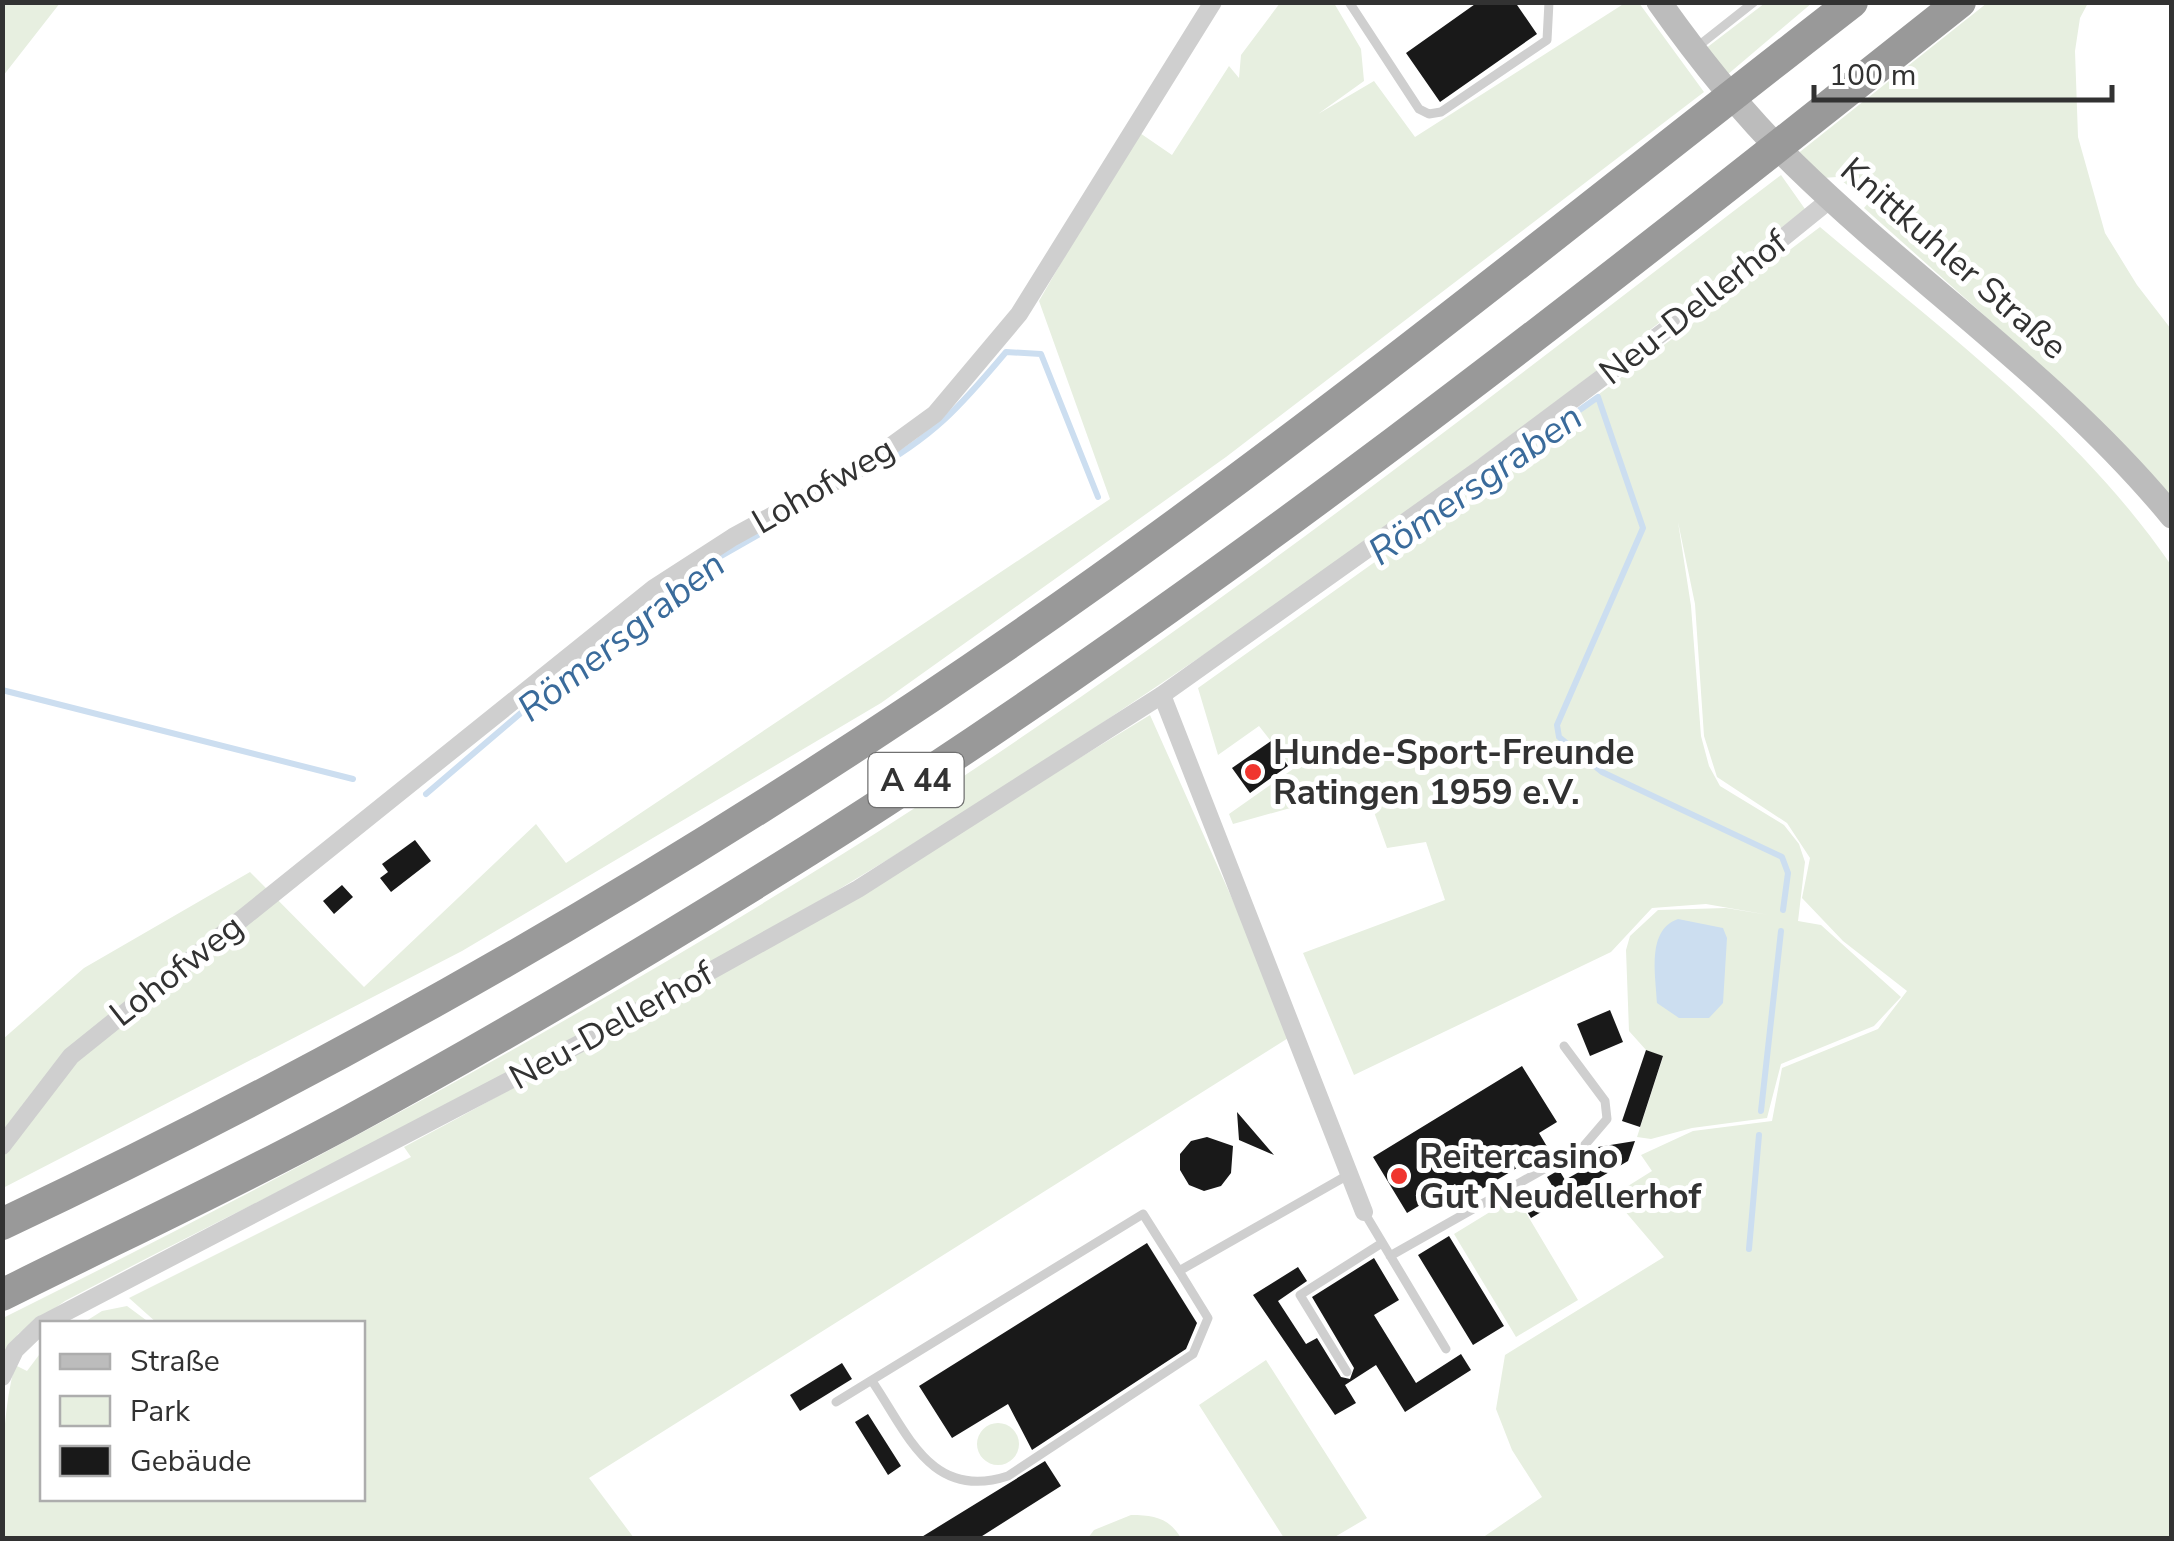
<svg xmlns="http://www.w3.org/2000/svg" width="2174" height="1541" viewBox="0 0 2174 1541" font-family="'Nunito Sans',sans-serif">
  <rect width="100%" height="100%" fill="#fff"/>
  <path fill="#e7efe0" d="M 3,2 L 60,3 L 3,76 L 2,3 Z
    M 1280,3 L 1334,3 L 1361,49 L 1364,81 L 1318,114 L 1374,81 L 1415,137 L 1625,3 L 1639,3 L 1704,92 L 1226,457 L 881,703 L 462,951 L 3,1188 L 3,1039 L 84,968 L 250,872 L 364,987 L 536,824 L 566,863 L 1110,499 L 1039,301 L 1137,131 L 1172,155 L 1229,66 L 1239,78 L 1241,55 Z
    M 1765,3 L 1812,3 L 1727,75 L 1705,49 Z
    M 1987,3 L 2088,3 L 2080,18 L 2075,51 L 2078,137 L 2105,233 L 2137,285 L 2171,329 L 2171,499 L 2078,399 L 1864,208 L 1869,202 L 1837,177 L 1822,178 L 1796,155 Z
    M 1781,175 L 1805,209 C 1424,511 1026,794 599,1027 C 424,1123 242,1207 65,1301 L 18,1334 L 3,1364 L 3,1318 C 289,1176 570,1025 841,855 C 1169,650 1474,409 1781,175 Z
    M 1820,227 C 1942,330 2080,432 2171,565 L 2171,1538 L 1482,1538 L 1542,1497 L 1512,1450 L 1496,1409 L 1505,1355 L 1664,1257 L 1612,1196 L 1652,1171 L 1641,1155 L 1693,1131 L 1772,1121 L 1782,1068 L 1878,1029 L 1907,991 L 1843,941 L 1802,898 L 1810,858 L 1787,823 L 1717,777 L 1704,736 L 1695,604 L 1678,522 L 1691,606 L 1701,736 L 1709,766 L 1720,786 L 1784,825 L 1799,844 L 1805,862 L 1798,921 L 1821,925 L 1901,997 L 1874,1026 L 1781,1064 L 1767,1118 L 1692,1128 L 1651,1139 L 1637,1137 L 1663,1057 L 1646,1050 L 1629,1031 L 1626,950 L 1630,936 L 1658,910 L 1726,908 L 1769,915 L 1706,904 L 1652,908 L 1611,952 L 1354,1075 L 1303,953 L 1445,900 L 1426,842 L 1387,848 L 1365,787 L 1233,824 L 1229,814 L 1293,769 L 1259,726 L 1218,755 L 1198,688 L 1414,534 Z
    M 1150,715 L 1293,1035 L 589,1478 L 634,1538 L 3,1538 C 3,1481 0,1420 15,1365 L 27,1371 L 42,1351 L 42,1498 L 362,1498 L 362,1324 L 157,1323 L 129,1298 L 411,1157 L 404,1147 C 658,1011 905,865 1150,715 Z
    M 1516,1196 L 1578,1300 L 1516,1337 L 1454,1234 Z
    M 127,1306 L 150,1323 L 83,1323 L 102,1311 Z
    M 1266,1360 L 1367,1518 L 1333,1538 L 1284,1538 L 1199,1405 Z
    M977 1444a21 21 0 1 1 42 0a21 21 0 1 1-42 0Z
    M 1131,1515 C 1154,1515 1169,1518 1181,1538 L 1088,1538 L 1094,1530 Z"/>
  <path fill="#ccdef0" d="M 1678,919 L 1723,928 L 1727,938 L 1723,1003 L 1709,1018 L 1679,1018 L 1657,1003 C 1656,976 1646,930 1678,919 Z"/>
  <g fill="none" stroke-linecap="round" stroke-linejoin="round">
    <path stroke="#ccdef0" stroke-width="6" d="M 868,473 C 933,437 959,408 1006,352 L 1041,354 L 1098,497
      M 1416,525 L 1598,397 L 1643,528 L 1557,725 L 1559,737 L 1602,772 L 1782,857 L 1788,873 L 1783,910
      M 2,690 L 353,779
      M 426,794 L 639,612 L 716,559 L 805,508
      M 1761,1111 L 1781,931
      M 1749,1249 L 1759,1135"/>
  </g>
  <path fill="#191919" d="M 1478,2 L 1515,2 L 1537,34 L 1440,102 L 1406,53 Z
    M 1271,741 L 1288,766 L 1250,793 L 1232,768 Z
    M 415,840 L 431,861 L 391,892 L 380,878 L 388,872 L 382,864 Z
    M 342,885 L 353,897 L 334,914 L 323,901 Z
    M 1610,1010 L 1623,1042 L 1590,1056 L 1577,1024 Z
    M 1646,1050 L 1663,1056 L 1640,1127 L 1622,1121 Z
    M 1522,1066 L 1557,1122 L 1539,1133 L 1552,1155 L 1539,1163 L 1535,1157 L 1465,1199 L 1455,1184 L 1407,1213 L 1373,1157 Z
    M 1237,1112 L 1274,1155 L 1239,1140 Z
    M 1207,1137 L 1233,1146 L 1231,1173 L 1221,1186 L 1204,1191 L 1189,1185 L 1180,1170 L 1180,1154 L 1191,1141 Z
    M 1635,1141 L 1628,1161 L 1531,1218 L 1523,1205 L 1553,1187 L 1547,1177 L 1559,1170 L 1565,1180 L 1605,1157 L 1598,1147 Z
    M 1449,1236 L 1504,1326 L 1473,1345 L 1418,1255 Z
    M 1147,1243 L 1197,1323 L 1186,1349 L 1032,1450 L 1008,1404 L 952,1438 L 919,1386 Z
    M 1374,1258 L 1399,1300 L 1374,1315 L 1416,1383 L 1461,1354 L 1471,1370 L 1405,1412 L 1376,1365 L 1345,1385 L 1356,1403 L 1335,1415 L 1253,1295 L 1298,1267 L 1307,1281 L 1278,1301 L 1306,1344 L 1317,1338 L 1341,1377 L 1350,1379 L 1354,1368 L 1312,1297 Z
    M 842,1363 L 852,1379 L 800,1411 L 790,1395 Z
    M 868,1414 L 901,1466 L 888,1475 L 855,1422 Z
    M 1045,1461 L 1061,1486 L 979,1538 L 920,1538 Z"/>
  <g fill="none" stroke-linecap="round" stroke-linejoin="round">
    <path stroke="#cfcfcf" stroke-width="9" d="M 1349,2 L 1419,109 L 1429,114 L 1441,112 L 1547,40 L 1549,2
      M 1697,47 L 1754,2
      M 1364,1212 L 1446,1349
      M 1390,1256 L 1583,1147 L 1607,1119 L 1605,1101 L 1564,1046
      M 1347,1372 L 1300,1295 L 1382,1243
      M 872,1381 C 908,1434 931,1501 1008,1476 L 1193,1354 L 1208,1318 L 1179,1271
      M 836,1402 L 1143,1214 L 1179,1271 L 1348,1175"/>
    <path stroke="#cfcfcf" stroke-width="18" d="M 1162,695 L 1364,1212
      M 2,1146 L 71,1056 L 654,588 L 733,537 L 865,465 L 935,414 L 1019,314 L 1213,2
      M 43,1324 L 581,1043 L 858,889 L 1162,695 L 1484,466 L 1706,300 L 1832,198
      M 2,1377 L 15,1350 L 42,1324"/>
    <path stroke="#bcbcbc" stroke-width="25" d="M 1659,2 C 1700,60 1744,115 1795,165 C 1918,285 2062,382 2172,516"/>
    <path stroke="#999" stroke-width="32" d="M 2,1224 C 386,1043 754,826 1099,580 C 1357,396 1602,196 1852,2
      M 2,1295 C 118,1237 237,1182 351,1120 C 507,1035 659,944 809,850 C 1211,596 1587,298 1960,2"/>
  </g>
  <g fill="#f0352e" stroke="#fff" stroke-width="4">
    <circle cx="1253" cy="772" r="10"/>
    <circle cx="1399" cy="1176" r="10"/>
  </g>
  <g text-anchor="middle" stroke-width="10" stroke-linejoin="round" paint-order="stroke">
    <rect fill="#fff" stroke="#707070" stroke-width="2.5" x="868.5" y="753" width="95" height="54" rx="8"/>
    <g font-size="32" font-weight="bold" fill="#323232">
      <text x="916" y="791">A 44</text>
    </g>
    <g font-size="35" fill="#323232" stroke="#fff">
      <text transform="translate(1954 258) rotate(41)" y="12">Knittkuhler Straße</text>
      <text transform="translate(1693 307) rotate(-38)" y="12">Neu-Dellerhof</text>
      <text transform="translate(823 485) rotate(-30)" y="12">Lohofweg</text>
      <text transform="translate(176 970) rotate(-38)" y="12">Lohofweg</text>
      <text transform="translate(611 1025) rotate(-29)" y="12">Neu-Dellerhof</text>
    </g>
    <g font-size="35" font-weight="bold" fill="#323232" stroke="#fff" text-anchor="start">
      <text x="1273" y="764">Hunde-Sport-Freunde<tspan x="1273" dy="40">Ratingen 1959 e.V.</tspan></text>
      <text x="1419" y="1168">Reitercasino<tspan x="1419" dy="40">Gut Neudellerhof</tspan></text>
    </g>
    <g font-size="38" font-style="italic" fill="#3a6b9b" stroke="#fff">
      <text transform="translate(1475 484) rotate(-35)" y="13">Römersgraben</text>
      <text transform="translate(621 636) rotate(-38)" y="13">Römersgraben</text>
    </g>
  </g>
  <rect width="2174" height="1541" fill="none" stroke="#323232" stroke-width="10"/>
  <rect x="40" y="1321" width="325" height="180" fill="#ffffff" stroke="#adadad" stroke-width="2.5"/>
  <rect x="60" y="1354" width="50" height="15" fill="#bcbcbc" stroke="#adadad" stroke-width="2.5"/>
  <text x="130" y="1371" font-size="30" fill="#323232">Straße</text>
  <rect x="60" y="1396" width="50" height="30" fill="#e7efe0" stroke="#adadad" stroke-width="2.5"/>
  <text x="130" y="1421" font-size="30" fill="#323232">Park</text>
  <rect x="60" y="1446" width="50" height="30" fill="#191919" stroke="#adadad" stroke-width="2.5"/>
  <text x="130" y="1471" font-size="30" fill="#323232">Gebäude</text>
  <path d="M1814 85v15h298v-15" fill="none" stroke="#323232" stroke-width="5"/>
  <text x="1829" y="85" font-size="30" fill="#323232" stroke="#ffffff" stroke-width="8" paint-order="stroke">100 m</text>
</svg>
